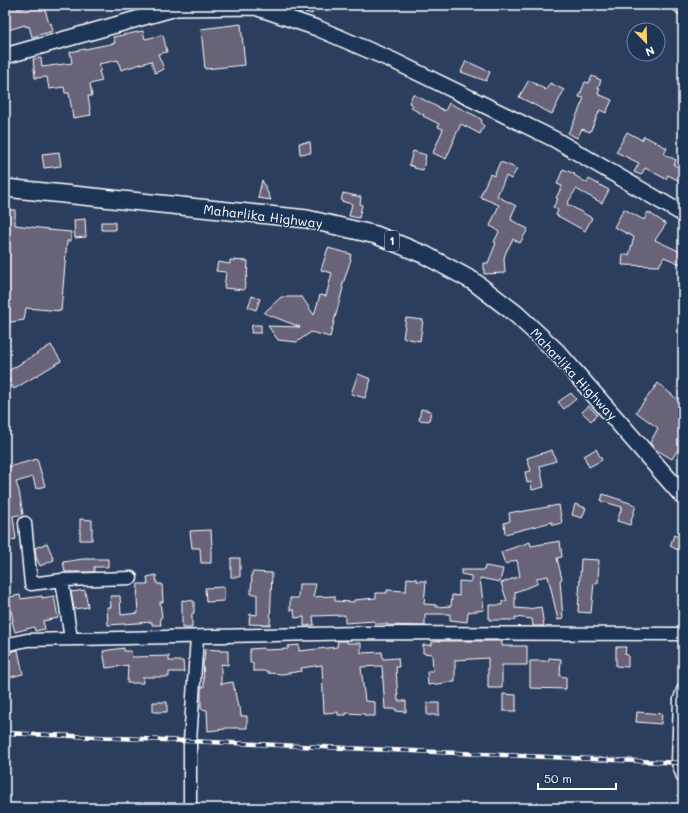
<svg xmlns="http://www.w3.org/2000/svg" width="688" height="813" viewBox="0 0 688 813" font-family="Mali,sans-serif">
  <rect width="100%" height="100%" fill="#2c3e5e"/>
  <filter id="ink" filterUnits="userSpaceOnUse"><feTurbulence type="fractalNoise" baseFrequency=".025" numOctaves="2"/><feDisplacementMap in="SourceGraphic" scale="8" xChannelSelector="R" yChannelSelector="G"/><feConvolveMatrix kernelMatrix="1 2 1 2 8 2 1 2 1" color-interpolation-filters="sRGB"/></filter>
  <g filter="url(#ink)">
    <path fill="#686378" stroke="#fff" d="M 13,5 L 16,5 L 18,9 L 33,5 L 44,5 L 49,24 L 51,23 L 53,31 L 32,37 L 29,26 L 26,27 L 25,25 L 8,30 L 5,15 L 10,14 L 8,7 Z
      M 290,5 L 314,5 L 312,14 L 289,8 Z
      M 241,24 L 245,65 L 205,69 L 201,29 Z
      M 143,31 L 145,39 L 163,35 L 167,52 L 158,54 L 164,69 L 155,73 L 151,61 L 121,70 L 118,60 L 99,64 L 101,70 L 99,71 L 102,81 L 90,84 L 92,96 L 88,96 L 91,115 L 73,118 L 69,93 L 65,93 L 64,87 L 49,89 L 47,77 L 35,78 L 33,59 L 41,58 L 42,67 L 72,63 L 70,52 L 115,43 L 113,37 Z
      M 466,61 L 490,72 L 486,81 L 461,72 Z
      M 592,76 L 601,80 L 598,88 L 600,88 L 598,94 L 612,100 L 606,113 L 600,110 L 590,132 L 582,129 L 577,138 L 568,133 L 573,124 L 584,98 L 579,97 L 585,82 L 589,83 Z
      M 529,80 L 546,90 L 550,83 L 564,90 L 552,114 L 519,97 Z
      M 413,94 L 445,111 L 449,103 L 476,116 L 482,120 L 481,123 L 484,126 L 480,134 L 461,124 L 453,141 L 454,141 L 446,159 L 433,153 L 443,129 L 438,127 L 439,124 L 423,116 L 424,115 L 411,108 L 413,105 L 409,103 Z
      M 627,132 L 642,140 L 644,136 L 667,148 L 664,154 L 676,160 L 674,165 L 683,170 L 683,183 L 668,175 L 666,179 L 645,168 L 641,175 L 634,172 L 639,163 L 616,152 Z
      M 310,142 L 311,153 L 300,154 L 299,143 Z
      M 413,151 L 426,155 L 423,170 L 414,168 L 415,167 L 409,165 Z
      M 59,152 L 61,166 L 44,168 L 42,154 Z
      M 500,162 L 509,165 L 517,169 L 511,179 L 506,176 L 497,196 L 516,206 L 511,217 L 512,218 L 511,220 L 528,229 L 520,243 L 513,239 L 506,252 L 504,258 L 505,273 L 484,274 L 484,263 L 488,263 L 496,243 L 494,242 L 499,232 L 496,230 L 496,229 L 490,226 L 499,205 L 480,197 L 490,174 L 494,176 Z
      M 563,169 L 575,174 L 574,175 L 587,183 L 589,179 L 609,190 L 602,203 L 576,189 L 567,204 L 592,218 L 585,231 L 556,215 L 558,210 L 553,207 L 558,199 L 556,198 L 562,186 L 557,184 Z
      M 262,180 L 271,200 L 258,198 Z
      M 343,193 L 361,197 L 360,204 L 362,205 L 359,218 L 349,216 L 352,204 L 341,201 Z
      M 624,209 L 644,220 L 648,212 L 666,224 L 655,240 L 683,253 L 683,265 L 664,257 L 659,266 L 622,265 L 623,254 L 629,255 L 634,237 L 614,227 Z
      M 5,210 L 15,210 L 15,225 L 48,229 L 48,230 L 71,232 L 71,241 L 67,241 L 61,311 L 26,308 L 24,320 L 5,323 Z
      M 85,219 L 86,237 L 75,238 L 74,220 Z
      M 101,222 L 115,222 L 115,230 L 101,230 Z
      M 328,248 L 351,254 L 350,259 L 351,259 L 342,287 L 343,288 L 330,337 L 311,332 L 297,342 L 278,340 L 268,326 L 300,327 L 264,313 L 281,297 L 302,297 L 314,315 L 320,295 L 326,296 L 332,273 L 321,270 Z
      M 230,260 L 248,261 L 247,277 L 246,277 L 244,290 L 224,288 L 226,272 L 216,271 L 218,262 L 230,264 Z
      M 252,296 L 260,299 L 256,310 L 248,307 Z
      M 406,318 L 423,320 L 420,341 L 403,338 Z
      M 252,325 L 261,325 L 261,333 L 251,333 Z
      M 51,345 L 61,361 L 14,389 L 5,373 Z
      M 358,374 L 371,379 L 365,398 L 351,394 Z
      M 658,383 L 678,400 L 683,391 L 683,441 L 672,459 L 655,449 L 650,443 L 658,428 L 636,412 L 652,391 Z
      M 571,393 L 576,399 L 564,409 L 558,402 Z
      M 589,406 L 597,415 L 591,421 L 582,412 Z
      M 421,409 L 431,411 L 429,421 L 419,420 Z
      M 596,449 L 602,460 L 589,467 L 584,456 Z
      M 552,450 L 556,461 L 540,466 L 544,487 L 532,490 L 531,482 L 527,483 L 525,472 L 531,471 L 527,458 Z
      M 37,459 L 45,486 L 36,489 L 33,477 L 16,482 L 19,491 L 23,514 L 13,516 L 16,539 L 5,541 L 5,468 Z
      M 603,494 L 636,505 L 630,525 L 617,521 L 622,507 L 601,501 Z
      M 575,504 L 586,508 L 582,518 L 572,515 Z
      M 559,505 L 562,523 L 553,525 L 552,522 L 505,534 L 504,523 L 510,521 L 509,513 L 519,511 L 519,512 Z
      M 80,519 L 92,520 L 92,540 L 80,540 Z
      M 211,530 L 212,547 L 211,547 L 211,563 L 201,563 L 200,548 L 192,548 L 190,531 Z
      M 674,535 L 683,539 L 683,545 L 680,551 L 670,546 Z
      M 560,541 L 562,557 L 557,558 L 562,579 L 560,580 L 563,619 L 558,620 L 548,576 L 537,578 L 537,584 L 515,592 L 515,608 L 528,609 L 541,607 L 544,626 L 533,626 L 532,619 L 515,617 L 515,620 L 489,620 L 489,605 L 502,605 L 502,601 L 507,601 L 501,583 L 520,576 L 517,560 L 505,564 L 501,552 L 530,542 L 531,546 Z
      M 47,543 L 54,560 L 40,566 L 36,557 L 35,548 Z
      M 231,558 L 240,558 L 240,577 L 231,577 Z
      M 83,559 L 108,559 L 108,567 L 94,567 L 94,572 L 65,572 L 63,562 Z
      M 581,559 L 599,560 L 598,583 L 594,583 L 591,613 L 578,612 Z
      M 485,566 L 503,569 L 500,582 L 480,578 L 484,610 L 468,612 L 467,622 L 450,620 L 450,614 L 425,614 L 425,626 L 387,625 L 387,624 L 375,624 L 375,621 L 345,623 L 345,615 L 313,616 L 314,625 L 304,626 L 304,617 L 295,618 L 294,610 L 290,610 L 290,598 L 298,598 L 299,584 L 316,584 L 313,597 L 335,596 L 335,601 L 354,602 L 354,600 L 376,598 L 376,593 L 387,593 L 387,590 L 406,591 L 407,578 L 417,579 L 417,581 L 426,581 L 424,604 L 436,605 L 436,607 L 451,606 L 452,595 L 459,596 L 459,581 L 471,582 L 471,576 L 461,574 L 461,570 L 484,570 Z
      M 252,572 L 272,573 L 270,625 L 249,624 L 250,614 L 257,615 L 257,594 L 251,594 Z
      M 156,575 L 157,584 L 162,584 L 163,602 L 160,602 L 162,617 L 160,618 L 161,625 L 152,625 L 152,622 L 108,625 L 107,607 L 111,607 L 110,596 L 120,596 L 121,615 L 138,613 L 137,598 L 138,584 L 148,584 L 147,577 Z
      M 224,587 L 224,601 L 206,602 L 205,588 Z
      M 85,590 L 88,607 L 74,609 L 71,592 Z
      M 20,595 L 21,599 L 42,596 L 42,598 L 54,596 L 58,618 L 43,621 L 45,629 L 35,631 L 34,627 L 15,632 L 12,621 L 13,621 L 9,597 Z
      M 182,600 L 194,601 L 194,613 L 192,613 L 192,628 L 182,628 Z
      M 338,641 L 347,641 L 347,643 L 361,643 L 361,653 L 382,652 L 383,659 L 398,658 L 399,667 L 396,667 L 398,701 L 406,701 L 406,712 L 396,711 L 396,709 L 385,709 L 382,666 L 361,667 L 365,701 L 375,702 L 375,716 L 365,716 L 365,714 L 346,713 L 346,715 L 338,715 L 338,712 L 324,713 L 323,693 L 322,665 L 301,668 L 302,671 L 282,674 L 268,673 L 268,671 L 253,671 L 253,663 L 250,663 L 250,649 L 264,648 L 264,650 L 288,649 L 288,646 L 299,645 L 299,651 L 337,647 Z
      M 444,641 L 502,641 L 502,646 L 527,646 L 527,665 L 502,665 L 502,688 L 488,688 L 488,658 L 455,660 L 455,682 L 446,682 L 446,683 L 428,685 L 427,671 L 433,671 L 432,654 L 423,653 L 423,645 L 432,645 L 432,642 Z
      M 616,647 L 626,647 L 625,654 L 628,655 L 628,667 L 616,666 Z
      M 124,648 L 124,651 L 131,651 L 132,657 L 169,656 L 169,661 L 183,661 L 184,672 L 169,672 L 169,677 L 143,677 L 143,683 L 127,683 L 128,665 L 106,668 L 103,651 Z
      M 205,649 L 220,650 L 220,651 L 228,651 L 228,665 L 221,664 L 221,684 L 233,682 L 238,707 L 240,707 L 241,716 L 247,716 L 247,728 L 225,728 L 225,729 L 208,731 L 207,710 L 201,709 L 201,687 L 204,687 L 203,661 L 204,661 Z
      M 18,650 L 23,674 L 7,678 L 5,670 L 5,653 Z
      M 549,658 L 561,659 L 560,676 L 566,677 L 566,689 L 530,688 L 530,661 L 548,661 Z
      M 503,694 L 516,695 L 516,711 L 503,711 Z
      M 153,702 L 167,702 L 167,712 L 153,712 Z
      M 427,703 L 439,703 L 439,715 L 427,715 Z
      M 637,712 L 662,714 L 661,724 L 636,722 Z"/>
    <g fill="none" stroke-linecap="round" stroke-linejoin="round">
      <defs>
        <path id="minor" d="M 678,5 L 683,9
          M 25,523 L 31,584 L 62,580 L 71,639
          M 62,580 L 131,578
          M 5,645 L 27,640 L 363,633 L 683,634
          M 683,690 L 680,699 L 678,763 L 683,777
          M 190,808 L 190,741 L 197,637"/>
        <path id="major" d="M 5,56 L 176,8 L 255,7 L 317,28 L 394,61 L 554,139 L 683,214"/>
        <path id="highway" d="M 5,188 L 307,219 L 376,235 L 425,255 L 473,281 L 516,314 L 557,352 L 683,496"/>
      </defs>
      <use href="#minor" stroke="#fff" stroke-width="15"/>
      <use href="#major" stroke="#fff" stroke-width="18"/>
      <use href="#highway" stroke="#fff" stroke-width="20"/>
      <use href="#minor" stroke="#1d3557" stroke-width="12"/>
      <use href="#major" stroke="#1d3557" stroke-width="15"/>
      <use href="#highway" stroke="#1d3557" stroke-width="17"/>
      <defs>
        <path id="rail" d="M 5,733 L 683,763"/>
      </defs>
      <use href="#rail" stroke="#fff" stroke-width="4.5"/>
      <use href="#rail" stroke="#1d3557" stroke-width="3" stroke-dasharray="9" stroke-linecap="butt"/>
    </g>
  </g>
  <g text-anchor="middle" stroke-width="3" stroke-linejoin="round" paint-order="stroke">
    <rect fill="#1d3557" stroke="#bbc2cd" stroke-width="1" x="385" y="231" width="14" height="20" rx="3"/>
    <g font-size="12" font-weight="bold" fill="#fff">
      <text x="392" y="245">1</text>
    </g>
    <g font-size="13" fill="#fff" stroke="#1d3557">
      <text transform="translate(263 216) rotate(7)" y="5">Maharlika Highway</text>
      <text transform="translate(574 374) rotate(47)" y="5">Maharlika Highway</text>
    </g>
  </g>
  <rect width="688" height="813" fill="none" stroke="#1d3557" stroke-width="20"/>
  <rect x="10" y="10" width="668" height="793" fill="none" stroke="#fff" stroke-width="1.5" filter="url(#ink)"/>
  <g transform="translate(646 42) rotate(157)"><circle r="19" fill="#1d3557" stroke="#77869a"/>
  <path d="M0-3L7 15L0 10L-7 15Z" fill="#ffd166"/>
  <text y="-6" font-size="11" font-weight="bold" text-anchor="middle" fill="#ffffff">N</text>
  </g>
  <path d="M538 783v6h78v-6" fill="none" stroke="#ffffff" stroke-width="2"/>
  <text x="544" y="783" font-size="12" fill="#ffffff" stroke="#1d3557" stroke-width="3" paint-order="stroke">50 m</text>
</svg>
